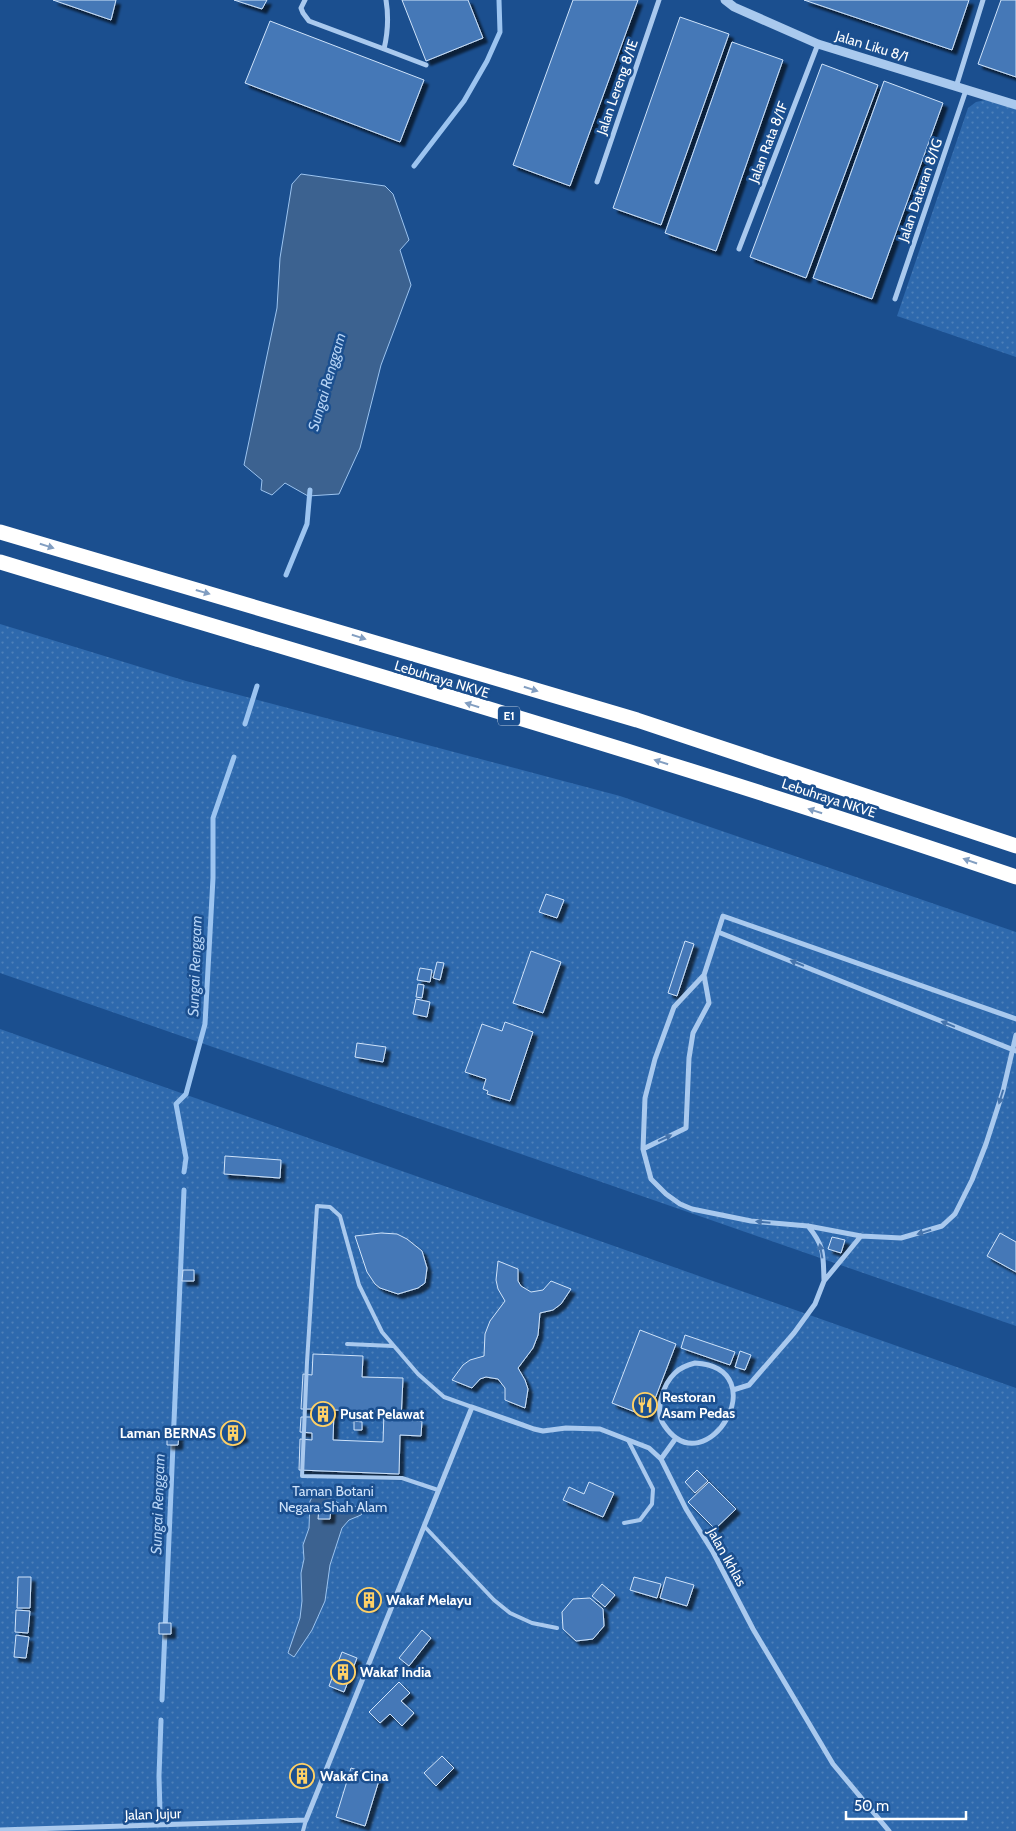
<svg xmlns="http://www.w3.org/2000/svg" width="1016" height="1831" viewBox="0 0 1016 1831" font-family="Cabin,sans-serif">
  <defs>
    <pattern id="park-dots" width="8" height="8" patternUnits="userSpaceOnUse" patternTransform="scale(1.25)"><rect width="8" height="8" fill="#2e69ad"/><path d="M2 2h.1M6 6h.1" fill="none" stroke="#4d80b9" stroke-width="1.8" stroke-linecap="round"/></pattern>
    <filter id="shadow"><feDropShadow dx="4.5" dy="4.5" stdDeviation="1" flood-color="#0009"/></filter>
  </defs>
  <rect width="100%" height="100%" fill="#1b4f8f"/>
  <path fill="url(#park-dots)" d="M 990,99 L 1016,108 L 1016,357 L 897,316 L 968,108 L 976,102 Z
    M 0,624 L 186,681 L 620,796 L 1016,932 L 1016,1326 L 0,973 Z
    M 0,1029 L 1016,1388 L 1016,1831 L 0,1831 Z"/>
  <path fill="#3c6290" stroke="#9cc4f0" d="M 301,174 L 385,186 L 393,194 L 409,240 L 400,250 L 411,285 L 381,365 L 360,448 L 339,494 L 308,496 L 285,483 L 272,495 L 261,490 L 262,480 L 244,465 L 277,308 L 280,258 L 292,184 Z
    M 313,1496 L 330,1498 L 342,1505 L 362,1507 L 364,1511 L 361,1515 L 349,1520 L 342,1528 L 330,1565 L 325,1601 L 312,1630 L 294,1657 L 288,1653 L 300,1618 L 302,1601 L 301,1573 L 304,1559 L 303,1545 L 309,1528 L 310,1501 Z"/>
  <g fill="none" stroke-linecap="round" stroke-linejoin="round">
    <path stroke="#9cc4f0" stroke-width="5" d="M 414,166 L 464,101 L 487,61 L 500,32 L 499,0
      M 286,575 L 307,524 L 310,490
      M 245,724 L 257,686
      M 184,1172 L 186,1158 L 176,1104 L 186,1094 L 205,1024 L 213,878 L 213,818 L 234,757
      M 162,1700 L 184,1190
      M 160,1813 L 159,1776 L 161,1720"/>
  </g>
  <path fill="#4478b7" stroke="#cfe3fa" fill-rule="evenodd" filter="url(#shadow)" d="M 53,0 L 116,0 L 111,20 Z
    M 234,0 L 267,0 L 262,9 Z
    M 402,0 L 468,0 L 483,38 L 426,61 Z
    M 573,0 L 638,0 L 570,186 L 513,165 Z
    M 804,0 L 969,0 L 952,50 Z
    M 1001,0 L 1016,0 L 1016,77 L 978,64 Z
    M 680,17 L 729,34 L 661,225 L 613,208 Z
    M 270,21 L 424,80 L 400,142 L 245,83 Z
    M 732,42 L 783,60 L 716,251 L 665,233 Z
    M 822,64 L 878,85 L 806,278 L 750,257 Z
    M 884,81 L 943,103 L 872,299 L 813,278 Z
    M 546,894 L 564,900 L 557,918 L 539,912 Z
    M 685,941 L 694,944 L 677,996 L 668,993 Z
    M 531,951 L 561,962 L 543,1013 L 513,1003 Z
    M 437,962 L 444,963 L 440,980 L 433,978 Z
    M 420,968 L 432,970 L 430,982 L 417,980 Z
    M 418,984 L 424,985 L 422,998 L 416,997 Z
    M 416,999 L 430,1002 L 427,1017 L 413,1014 Z
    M 505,1022 L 533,1032 L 510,1101 L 487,1094 L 488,1091 L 483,1089 L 486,1079 L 465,1072 L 482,1024 L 502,1031 Z
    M 357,1043 L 386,1047 L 383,1062 L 355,1057 Z
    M 225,1156 L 281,1160 L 280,1178 L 224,1174 Z
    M 381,1233 L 397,1234 L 407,1239 L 422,1251 L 427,1268 L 425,1283 L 418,1288 L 398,1294 L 380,1288 L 375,1284 L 367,1272 L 355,1236 Z
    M 1000,1233 L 1016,1242 L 1016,1272 L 987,1256 Z
    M 832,1237 L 845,1240 L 841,1253 L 828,1249 Z
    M 498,1261 L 518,1269 L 518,1281 L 521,1286 L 531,1292 L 543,1290 L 551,1281 L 571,1289 L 561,1304 L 553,1310 L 540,1313 L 538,1335 L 533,1348 L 518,1368 L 525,1380 L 528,1389 L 525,1408 L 505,1400 L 505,1388 L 498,1379 L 486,1377 L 480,1379 L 472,1388 L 452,1380 L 463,1365 L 470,1360 L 484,1356 L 485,1334 L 490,1321 L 505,1301 L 498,1289 L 496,1280 Z
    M 183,1270 L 194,1270 L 194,1281 L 182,1281 Z
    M 640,1330 L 676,1344 L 648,1417 L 612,1403 Z
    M 685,1335 L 735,1352 L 730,1365 L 681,1348 Z
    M 740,1351 L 751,1355 L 745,1370 L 735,1367 Z
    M 313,1354 L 363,1356 L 362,1377 L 403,1378 L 401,1420 L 422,1421 L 421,1436 L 400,1435 L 399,1474 L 299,1470 L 300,1439 L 312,1440 L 312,1433 L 300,1432 L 301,1417 L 313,1417 L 313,1409 L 301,1409 L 303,1374 L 312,1375 ZM 334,1410 L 384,1412 L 383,1442 L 333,1440 Z
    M 354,1421 L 362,1422 L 362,1430 L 354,1430 Z
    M 237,1423 L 244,1437 L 230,1444 L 223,1430 Z
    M 167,1434 L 179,1434 L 178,1445 L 167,1445 Z
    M 697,1470 L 708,1481 L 695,1493 L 685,1482 Z
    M 589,1482 L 614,1493 L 603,1517 L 563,1500 L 569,1487 L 584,1494 Z
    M 709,1482 L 736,1509 L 715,1529 L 688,1502 Z
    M 319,1508 L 331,1508 L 330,1519 L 318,1519 Z
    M 18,1577 L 31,1577 L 30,1608 L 17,1608 Z
    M 634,1577 L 661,1584 L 657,1598 L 630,1590 Z
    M 666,1577 L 694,1585 L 687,1606 L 660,1598 Z
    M 602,1584 L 615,1595 L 605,1607 L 592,1596 Z
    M 365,1592 L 377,1595 L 372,1608 L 361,1604 Z
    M 590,1598 L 603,1609 L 604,1626 L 593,1639 L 576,1641 L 563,1629 L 562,1612 L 573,1599 Z
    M 16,1610 L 30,1611 L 28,1633 L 15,1632 Z
    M 159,1623 L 171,1623 L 171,1634 L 159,1634 Z
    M 422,1630 L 431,1638 L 409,1666 L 399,1658 Z
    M 16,1635 L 29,1637 L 26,1658 L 14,1657 Z
    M 342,1652 L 357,1658 L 344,1692 L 329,1686 Z
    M 399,1682 L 410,1693 L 401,1701 L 414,1713 L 402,1726 L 390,1714 L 380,1723 L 369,1712 Z
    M 442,1756 L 454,1768 L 436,1786 L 424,1773 Z
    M 351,1768 L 380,1777 L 365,1826 L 336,1817 Z
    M 305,1769 L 310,1776 L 299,1784 L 293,1777 Z"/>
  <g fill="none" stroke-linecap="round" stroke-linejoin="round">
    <path stroke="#a9c9ee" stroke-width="4" d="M 347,1344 L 393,1346
      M 438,1490 L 402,1478 L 302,1476 L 307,1362 L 317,1206 L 330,1207 L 340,1216 L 359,1285 L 382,1332 L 418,1374 L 444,1397 L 472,1407
      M 624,1523 L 640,1520 L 652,1504 L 653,1489 L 628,1440
      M 424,1526 L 494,1600 L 510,1613 L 532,1623 L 557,1628
      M 303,1831 L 306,1820"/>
    <path stroke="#a9c9ee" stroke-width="5" d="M 305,0 L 301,8 L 303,13 L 309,21 L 384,49 C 388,32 389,18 386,0
      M 384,49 L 426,65
      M 956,87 L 983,0
      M 597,182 L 659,0
      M 739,249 L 818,44
      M 895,299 L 966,90
      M 718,932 L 1016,1051
      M 1016,1019 L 723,916 L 704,975 L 709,1003 L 693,1033 L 689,1058 L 686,1128 L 643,1149 L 651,1179 L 666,1194 L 680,1204 L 692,1209 L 751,1221 L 808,1226 L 861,1236 L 901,1238 L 925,1231 L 942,1226 L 955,1214 L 972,1180 L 986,1144 L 1003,1091 L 1016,1035
      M 643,1149 L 645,1098 L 655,1059 L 674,1007 L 704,975
      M 808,1226 C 825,1247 823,1254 824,1280
      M 695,1363 C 778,1368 706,1488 664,1425 C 654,1411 663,1384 675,1373 C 681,1367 687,1365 695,1363 Z
      M 733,1390 L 749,1385 L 794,1333 L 815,1304 L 824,1281 L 861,1236
      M 661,1459 L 676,1438
      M 0,1830 L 306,1820 L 472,1407 L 534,1429 L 543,1431 L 566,1428 L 600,1429 L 649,1448 L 661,1459 L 686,1509 L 713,1552 L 753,1629 L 833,1764 L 889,1831"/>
    <path stroke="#a9c9ee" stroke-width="9" d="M 725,0 L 734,7 L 818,44 L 1016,105"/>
    <path stroke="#fff" stroke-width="15" d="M 0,532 L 637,720 L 1016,846
      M 0,562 C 339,665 681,762 1016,877"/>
  </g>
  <defs><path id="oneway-solid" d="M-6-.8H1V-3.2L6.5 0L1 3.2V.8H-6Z" transform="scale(1.25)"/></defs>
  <g fill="#829ec1">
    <use href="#oneway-solid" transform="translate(47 546) rotate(17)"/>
    <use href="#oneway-solid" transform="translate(203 592) rotate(16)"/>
    <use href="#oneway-solid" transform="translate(359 637) rotate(17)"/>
    <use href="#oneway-solid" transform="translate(531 689) rotate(17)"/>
    <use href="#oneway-solid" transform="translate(472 705) rotate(-163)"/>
    <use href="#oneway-solid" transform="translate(661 762) rotate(-162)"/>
    <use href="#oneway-solid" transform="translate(815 811) rotate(-162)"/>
    <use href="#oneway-solid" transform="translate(970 861) rotate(-161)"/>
  </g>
  <g fill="#4674ac">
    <use href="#oneway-solid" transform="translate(797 963) rotate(-158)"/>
    <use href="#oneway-solid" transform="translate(948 1024) rotate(-158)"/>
    <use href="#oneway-solid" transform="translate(1001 1097) rotate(107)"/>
    <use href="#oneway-solid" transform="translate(665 1138) rotate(-25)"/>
    <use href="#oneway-solid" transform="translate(763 1222) rotate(-175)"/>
    <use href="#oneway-solid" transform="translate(924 1232) rotate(163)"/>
    <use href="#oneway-solid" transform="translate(821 1251) rotate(-101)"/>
  </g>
  <defs>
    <symbol id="restaurant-ring" viewBox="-11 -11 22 22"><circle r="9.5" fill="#1b4f8f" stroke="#ffd166" stroke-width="1.5"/><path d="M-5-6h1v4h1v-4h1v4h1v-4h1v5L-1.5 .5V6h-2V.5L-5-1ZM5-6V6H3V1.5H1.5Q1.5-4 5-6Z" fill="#ffd166"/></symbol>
    <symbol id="building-ring" viewBox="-11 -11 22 22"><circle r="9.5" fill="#1b4f8f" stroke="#ffd166" stroke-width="1.5"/><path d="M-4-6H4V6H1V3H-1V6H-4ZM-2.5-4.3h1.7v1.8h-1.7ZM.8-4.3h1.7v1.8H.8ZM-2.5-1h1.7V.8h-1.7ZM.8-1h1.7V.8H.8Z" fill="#ffd166"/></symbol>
  </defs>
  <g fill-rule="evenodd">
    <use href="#restaurant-ring" x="631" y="1391" width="28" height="28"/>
    <use href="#building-ring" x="309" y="1400" width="28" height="28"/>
    <use href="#building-ring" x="219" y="1419" width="28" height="28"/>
    <use href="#building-ring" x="355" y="1586" width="28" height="28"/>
    <use href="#building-ring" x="329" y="1658" width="28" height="28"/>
    <use href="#building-ring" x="288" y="1762" width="28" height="28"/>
  </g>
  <g text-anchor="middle" stroke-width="5" stroke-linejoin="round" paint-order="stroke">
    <rect fill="#1b4f8f" stroke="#bbcadd" stroke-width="1" x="498" y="706.5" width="22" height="19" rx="4"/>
    <g font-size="12" font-weight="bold" fill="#fff">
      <text x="509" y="720">E1</text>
    </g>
    <g font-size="14" fill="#fff" stroke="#1b4f8f">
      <text transform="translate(872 46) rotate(17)" y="5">Jalan Liku 8/1</text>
      <text transform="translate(617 87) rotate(-71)" y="5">Jalan Lereng 8/1E</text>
      <text transform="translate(768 142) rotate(-69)" y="5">Jalan Rata 8/1F</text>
      <text transform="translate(920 190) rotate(-71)" y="5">Jalan Dataran 8/1G</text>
      <text transform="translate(442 679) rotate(17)" y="5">Lebuhraya NKVE</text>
      <text transform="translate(829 798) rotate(18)" y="5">Lebuhraya NKVE</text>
      <text transform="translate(727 1557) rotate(61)" y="5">Jalan Ikhlas</text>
      <text transform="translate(153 1814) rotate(-2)" y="5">Jalan Jujur</text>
    </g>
    <g font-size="14" font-weight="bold" fill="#fff" stroke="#1b4f8f" text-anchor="start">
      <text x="662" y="1402">Restoran<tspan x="662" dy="16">Asam Pedas</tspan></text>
      <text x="340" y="1419">Pusat Pelawat</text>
      <text x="216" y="1438" text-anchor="end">Laman BERNAS</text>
      <text x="386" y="1605">Wakaf Melayu</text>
      <text x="360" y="1677">Wakaf India</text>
      <text x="320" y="1781">Wakaf Cina</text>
    </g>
    <g font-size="14" fill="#cfe3fa" stroke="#1b4f8f">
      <text x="333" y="1496">Taman Botani<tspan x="333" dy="16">Negara Shah Alam</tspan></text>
    </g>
    <g font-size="15" font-style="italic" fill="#b5d3f5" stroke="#1b4f8f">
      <text transform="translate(327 382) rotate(-74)" y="5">Sungai Renggam</text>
      <text transform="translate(195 966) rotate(-88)" y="5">Sungai Renggam</text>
      <text transform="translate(158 1504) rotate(-88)" y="5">Sungai Renggam</text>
    </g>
  </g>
  <path d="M846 1811v8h120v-8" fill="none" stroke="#ffffff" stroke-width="2.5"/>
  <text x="854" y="1811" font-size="15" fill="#ffffff" stroke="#1b4f8f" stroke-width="4" paint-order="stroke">50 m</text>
</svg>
